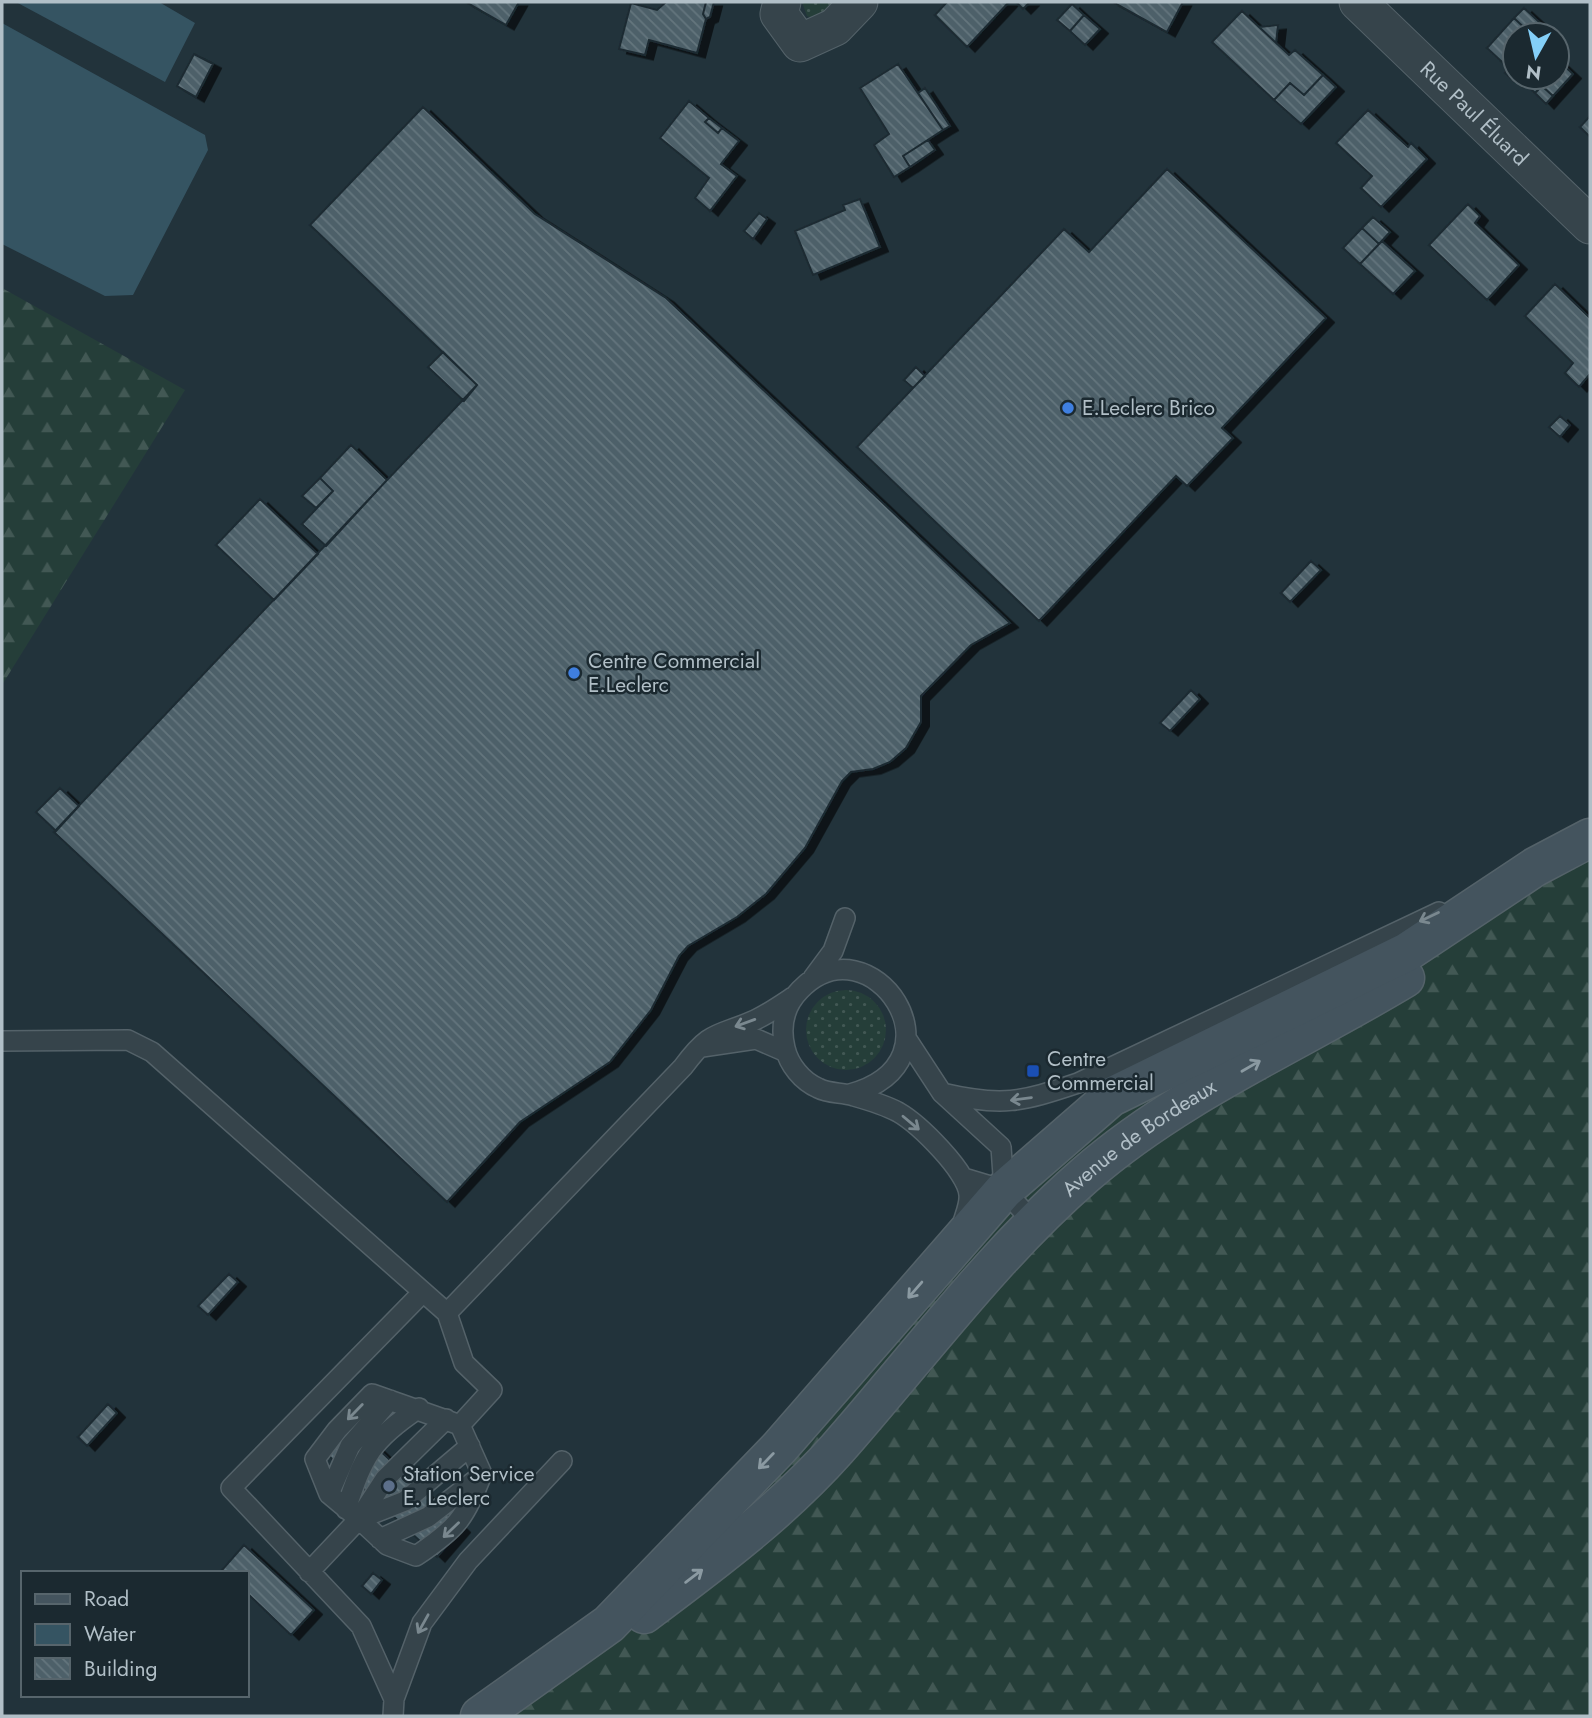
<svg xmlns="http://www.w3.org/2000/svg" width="1592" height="1718" viewBox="0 0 1592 1718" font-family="Jost,sans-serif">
  <defs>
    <pattern id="grass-dots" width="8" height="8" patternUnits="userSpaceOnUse" patternTransform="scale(1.75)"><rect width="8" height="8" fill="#253e39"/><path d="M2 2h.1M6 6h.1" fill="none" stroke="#425854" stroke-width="1.8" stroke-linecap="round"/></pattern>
    <pattern id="forest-firs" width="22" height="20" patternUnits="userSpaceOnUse" patternTransform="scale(1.75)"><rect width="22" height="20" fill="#253e39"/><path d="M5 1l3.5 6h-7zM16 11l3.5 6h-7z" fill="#425854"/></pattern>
    <pattern id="building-back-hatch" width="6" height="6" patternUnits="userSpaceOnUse" patternTransform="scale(1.75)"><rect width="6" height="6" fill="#4d6069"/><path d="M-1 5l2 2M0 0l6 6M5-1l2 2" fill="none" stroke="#64757d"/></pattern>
    <filter id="shadow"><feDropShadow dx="8" dy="4.5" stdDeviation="0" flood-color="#0009"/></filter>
  </defs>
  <rect width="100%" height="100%" fill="#22333b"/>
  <path fill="url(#grass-dots)" d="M 802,2 L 840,2 L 817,20 L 807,16 Z
    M806 1030a40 40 0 1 1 80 0a40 40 0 1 1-80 0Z"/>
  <path fill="url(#forest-firs)" d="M 2,288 L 185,390 L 2,685 Z
    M 1590,838 L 1590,1716 L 480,1716 L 609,1624 L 1111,1097 Z"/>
  <path fill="#355462" d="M 16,2 L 159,2 L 195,23 L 165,82 Z
    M 2,23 L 205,135 L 208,150 L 133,295 L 105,296 L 2,244 Z"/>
  <path fill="url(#building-back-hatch)" stroke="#1d2b32" stroke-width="2" filter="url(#shadow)" d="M 466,2 L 519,2 L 506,25 Z
    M 666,2 L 706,2 L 703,14 L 706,19 L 697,53 L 649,40 L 645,55 L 619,49 L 631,3 L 657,10 Z
    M 706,2 L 714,2 L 710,17 L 706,19 L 703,14 Z
    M 947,2 L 1009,2 L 967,47 L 935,15 Z
    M 1016,2 L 1030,2 L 1023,9 Z
    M 1113,2 L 1183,2 L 1167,32 Z
    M 1072,4 L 1084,15 L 1070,31 L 1057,20 Z
    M 1524,8 L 1550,32 L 1547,35 L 1532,35 L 1514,18 Z
    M 1242,11 L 1289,55 L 1295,50 L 1323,75 L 1304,95 L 1290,83 L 1274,100 L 1212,42 Z
    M 1084,15 L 1100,29 L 1085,45 L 1070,31 Z
    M 1514,18 L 1532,35 L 1515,35 L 1515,74 L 1487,48 Z
    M 1278,25 L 1276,43 L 1259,27 Z
    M 194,54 L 213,64 L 196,97 L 177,86 Z
    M 1557,59 L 1573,74 L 1553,96 L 1542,86 L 1535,93 L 1518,77 L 1557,77 Z
    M 898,64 L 943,130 L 903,156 L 910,167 L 894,177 L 874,145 L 889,134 L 860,88 Z
    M 1509,68 L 1519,78 L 1515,82 L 1505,73 Z
    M 1323,75 L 1336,87 L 1301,124 L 1274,100 L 1290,83 L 1304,95 Z
    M 1542,86 L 1553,96 L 1546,104 L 1535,93 Z
    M 925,88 L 950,126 L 943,130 L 918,93 Z
    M 689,101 L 709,118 L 705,122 L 718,133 L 722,128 L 739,141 L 721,164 L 737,176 L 710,211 L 695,198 L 709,178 L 660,138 Z
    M 423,107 L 535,214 L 666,298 L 1010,623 L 971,645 L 921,696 L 921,722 L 906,748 L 890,762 L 873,769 L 851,772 L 842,781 L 805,848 L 766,894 L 737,917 L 688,946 L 679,956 L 651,1010 L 610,1062 L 520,1122 L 447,1202 L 54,832 L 477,385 L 310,225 Z
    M 1368,110 L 1408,147 L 1411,143 L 1427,159 L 1381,207 L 1361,188 L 1372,176 L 1336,143 Z
    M 1590,116 L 1590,137 L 1580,127 Z
    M 709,118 L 722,128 L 718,133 L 705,122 Z
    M 928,140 L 935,150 L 910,167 L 903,156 Z
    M 1167,169 L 1326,318 L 1222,428 L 1233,438 L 1187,486 L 1176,476 L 1039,621 L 857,447 L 1064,229 L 1089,252 Z
    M 860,199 L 880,247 L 813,275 L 795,231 L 845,210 L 843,205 Z
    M 1468,204 L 1480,216 L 1475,223 L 1519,265 L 1487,300 L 1429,245 Z
    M 759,213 L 767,219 L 753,239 L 744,231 Z
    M 1373,217 L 1390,232 L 1379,244 L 1362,228 Z
    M 1362,228 L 1379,244 L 1360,264 L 1343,248 Z
    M 1382,241 L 1415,271 L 1393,294 L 1360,264 Z
    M 1555,284 L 1590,318 L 1590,374 L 1579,387 L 1565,373 L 1573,363 L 1525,316 Z
    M 443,352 L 477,385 L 464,401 L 428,367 Z
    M 916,367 L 925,376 L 913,388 L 904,380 Z
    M 1560,416 L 1570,425 L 1560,437 L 1549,427 Z
    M 351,445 L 387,480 L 326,546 L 302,524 L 333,491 L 320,478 Z
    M 320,478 L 333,491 L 316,508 L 302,496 Z
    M 260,499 L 318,554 L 274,600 L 216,545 Z
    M 1311,561 L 1321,570 L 1290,602 L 1281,593 Z
    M 1191,690 L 1200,699 L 1170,731 L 1160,723 Z
    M 60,788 L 79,806 L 56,831 L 36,812 Z
    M 229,1274 L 238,1282 L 208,1315 L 198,1306 Z
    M 108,1404 L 117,1413 L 87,1446 L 78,1437 Z
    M 340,1413 L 462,1528 L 437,1557 L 315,1443 Z
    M 244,1545 L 314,1610 L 291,1635 L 247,1593 L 247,1573 L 226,1573 L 222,1570 Z
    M 373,1573 L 382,1580 L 371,1594 L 362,1586 Z"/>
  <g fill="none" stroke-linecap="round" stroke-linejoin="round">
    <defs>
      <path id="service" d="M 813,978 L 833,951 L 845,918
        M 906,1038 L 942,1093 L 1001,1147 L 1004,1189
        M 2,1041 L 128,1040 L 152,1052 L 447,1313 L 683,1067 C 711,1029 717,1037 755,1020 C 768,1014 781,1005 793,997
        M 702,1047 L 756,1039 L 786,1052
        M 942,1093 C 1002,1107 1021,1102 1078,1083 L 1439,912
        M 850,1094 C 970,1061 870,917 800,990 C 784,1006 780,1027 785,1048 C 789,1065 802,1081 818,1088 C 829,1094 842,1092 854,1096 C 868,1100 885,1105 898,1112 C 919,1124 968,1172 969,1195 C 970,1205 964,1217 962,1226
        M 964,1178 L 1004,1190 L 1024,1212
        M 329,1494 L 350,1446 L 390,1400
        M 346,1509 C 364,1455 371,1440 419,1408
        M 359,1519 L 329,1494 L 315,1459 L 337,1430 L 372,1394 L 460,1425
        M 359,1519 L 405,1501 L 470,1446
        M 359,1519 L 385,1479 L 446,1419
        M 380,1539 L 428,1517 L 482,1475
        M 309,1572 L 359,1519 L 387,1545 L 416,1556 C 456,1529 465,1519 482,1474 L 460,1425 L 492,1390 L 464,1363 L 447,1313
        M 394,1699 L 422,1623 L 468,1561 L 562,1461
        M 393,1716 L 394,1699 L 361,1626 L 231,1488 L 423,1292"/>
      <g id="minor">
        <path d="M 782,2 L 779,14 L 800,43 L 835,27 L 859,2"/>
        <path id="s1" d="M 1358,2 L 1590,225"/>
      </g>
      <g id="secondary">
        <path id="s2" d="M 644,1614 C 711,1564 781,1512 837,1449 C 919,1356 992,1256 1085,1175 C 1179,1093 1299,1042 1405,978"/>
        <path d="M 480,1716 L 609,1624 L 779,1448 L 1004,1190 L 1111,1097 L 1407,952 L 1535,867 L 1590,838"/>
      </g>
    </defs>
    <use href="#service" stroke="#546269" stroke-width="22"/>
    <use href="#minor" stroke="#546269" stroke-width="39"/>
    <use href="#secondary" stroke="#546269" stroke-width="41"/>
    <use href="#service" stroke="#36444b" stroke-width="19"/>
    <use href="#minor" stroke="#36444b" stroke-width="37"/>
    <use href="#secondary" stroke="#44545e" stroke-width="38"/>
  </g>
  <defs><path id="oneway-shaft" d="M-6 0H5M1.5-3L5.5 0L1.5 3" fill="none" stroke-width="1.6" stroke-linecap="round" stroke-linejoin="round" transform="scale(1.75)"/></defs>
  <g stroke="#7a888f">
    <use href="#oneway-shaft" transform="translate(1429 917) rotate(155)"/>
    <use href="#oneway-shaft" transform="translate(745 1023) rotate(160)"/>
    <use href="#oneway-shaft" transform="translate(1021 1099) rotate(172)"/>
    <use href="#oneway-shaft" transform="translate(911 1123) rotate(40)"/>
    <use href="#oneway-shaft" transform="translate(355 1412) rotate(134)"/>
    <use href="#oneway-shaft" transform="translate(451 1530) rotate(136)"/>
    <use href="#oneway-shaft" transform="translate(423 1624) rotate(119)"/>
  </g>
  <g stroke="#8b9aa2">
    <use href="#oneway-shaft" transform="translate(1251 1066) rotate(-30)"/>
    <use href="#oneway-shaft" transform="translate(915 1290) rotate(131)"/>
    <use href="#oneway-shaft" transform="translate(766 1461) rotate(134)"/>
    <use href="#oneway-shaft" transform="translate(694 1576) rotate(-37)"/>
  </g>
  <g fill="#3f7fe0" stroke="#1b2930" stroke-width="2.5">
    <circle cx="1068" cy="408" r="7"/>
    <circle cx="574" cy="673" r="7"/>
  </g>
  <rect fill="#1a4fb4" stroke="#1b2930" stroke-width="2.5" x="1026" y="1064" width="14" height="14" rx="3.5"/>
  <circle fill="#5c6f8a" stroke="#1b2930" stroke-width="2.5" cx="389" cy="1486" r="7"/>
  <g text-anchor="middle" stroke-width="5" stroke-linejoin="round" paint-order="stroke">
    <g font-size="21" fill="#b1bfc7" stroke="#1b2930">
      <text dy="7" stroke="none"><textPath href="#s1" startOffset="161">Rue Paul Éluard</textPath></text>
      <text dy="7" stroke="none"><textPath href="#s2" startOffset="690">Avenue de Bordeaux</textPath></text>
    </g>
    <g font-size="21" fill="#b1bfc7" stroke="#1b2930" text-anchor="start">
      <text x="1082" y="415">E.Leclerc Brico</text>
      <text x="588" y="668">Centre Commercial<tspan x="588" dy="24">E.Leclerc</tspan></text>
      <text x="1047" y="1066">Centre<tspan x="1047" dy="24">Commercial</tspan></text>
      <text x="403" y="1481">Station Service<tspan x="403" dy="24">E. Leclerc</tspan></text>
    </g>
  </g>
  <rect width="1592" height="1718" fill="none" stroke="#b1bfc7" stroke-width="7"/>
  <rect x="21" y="1571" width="228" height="126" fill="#1b2930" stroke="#57656c" stroke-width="2"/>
  <rect x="35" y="1594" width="35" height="10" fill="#44545e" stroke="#57656c" stroke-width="2"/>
  <text x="84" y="1606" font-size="21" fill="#b1bfc7">Road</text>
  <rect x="35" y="1624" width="35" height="21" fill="#355462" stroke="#57656c" stroke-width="2"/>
  <text x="84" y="1641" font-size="21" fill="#b1bfc7">Water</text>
  <rect x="35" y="1658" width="35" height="21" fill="url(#building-back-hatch)" stroke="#57656c" stroke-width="2"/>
  <text x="84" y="1676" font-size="21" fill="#b1bfc7">Building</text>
  <g transform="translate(1536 56) rotate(188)"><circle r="33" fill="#1b2930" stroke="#57656c" stroke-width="2"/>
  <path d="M0-5L12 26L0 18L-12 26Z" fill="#84cff8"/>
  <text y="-10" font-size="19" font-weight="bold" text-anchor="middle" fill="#b1bfc7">N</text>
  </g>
</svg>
